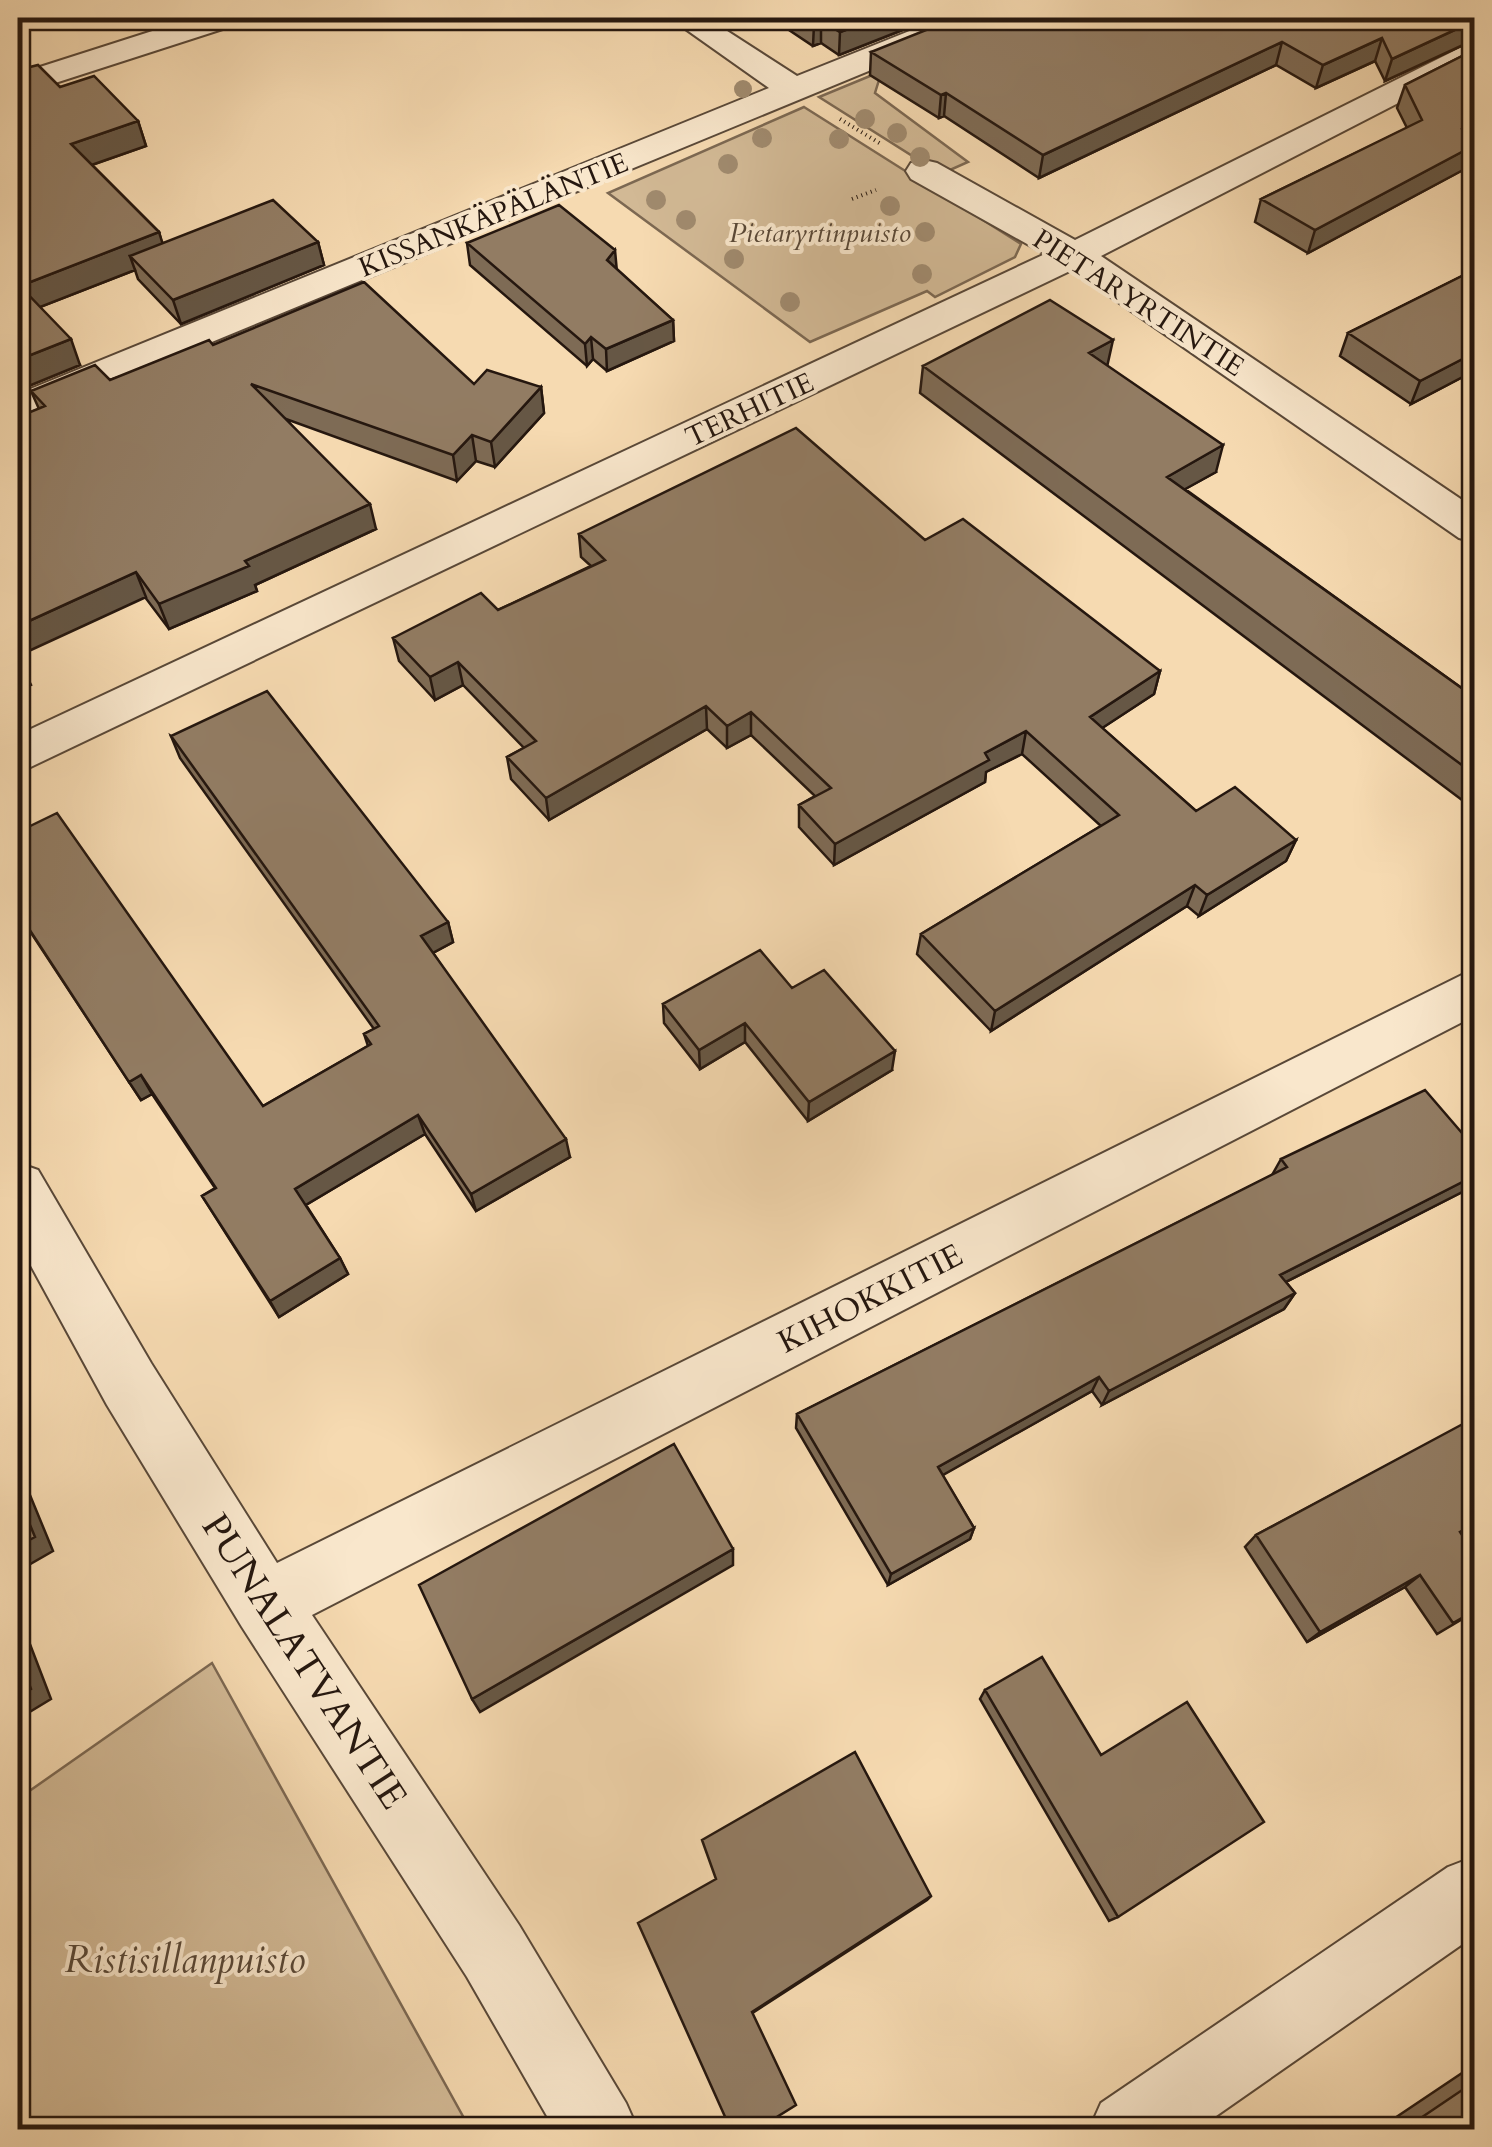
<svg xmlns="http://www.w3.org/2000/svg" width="1492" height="2147" viewBox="0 0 1492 2147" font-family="Cardo,serif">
  <rect width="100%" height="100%" fill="#f6dab1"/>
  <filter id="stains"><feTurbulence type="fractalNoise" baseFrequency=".002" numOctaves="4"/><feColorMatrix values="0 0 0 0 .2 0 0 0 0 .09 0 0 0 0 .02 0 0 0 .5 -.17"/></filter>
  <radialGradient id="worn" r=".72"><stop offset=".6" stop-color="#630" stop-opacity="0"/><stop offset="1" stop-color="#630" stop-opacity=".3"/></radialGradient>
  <path fill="#d2b995" stroke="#7c6852" stroke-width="2.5" d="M 916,57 L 879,80 L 875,93 L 968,162 L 941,174 L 819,97 Z
    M 804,107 L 1021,244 L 1015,257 L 935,297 L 927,291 L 810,342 L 608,193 Z
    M 212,1663 L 470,2129 L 18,2129 L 18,1799 Z"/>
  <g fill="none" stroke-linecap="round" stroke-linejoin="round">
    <defs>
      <path id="minor" d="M 193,18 L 240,18 L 235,25 L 18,95 L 18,74 Z
        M 670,18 L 707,18 L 797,76 L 942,18 L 985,18 L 980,25 L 18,422 L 18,394 L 769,88 Z
        M 1474,41 L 1474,64 L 1101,256 L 1474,508 L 1474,542 L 1459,538 L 1072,270 L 18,773 L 18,735 L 1045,254 L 911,179 L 906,171 L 911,163 L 924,160 L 937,163 L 1075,240 Z
        M 1474,969 L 1474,1016 L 312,1615 L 519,1925 L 626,2103 L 638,2130 L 555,2130 L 467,1977 L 242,1627 L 107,1405 L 18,1242 L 18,1163 L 38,1170 L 151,1363 L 277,1563 Z
        M 1474,1857 L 1474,1936 L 1196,2130 L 1089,2130 L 1101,2103 L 1448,1867 Z"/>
    </defs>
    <use href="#minor" stroke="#594838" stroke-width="4"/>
    <path stroke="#25170f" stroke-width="4" stroke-dasharray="1 4" stroke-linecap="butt" d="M 840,119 L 881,144
      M 852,199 L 876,190"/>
    <use href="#minor" fill="#f9e7cc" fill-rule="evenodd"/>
  </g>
  <g fill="#a08a6e">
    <circle cx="743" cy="89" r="9"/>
    <circle cx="865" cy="119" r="10"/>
    <circle cx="897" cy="133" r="10"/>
    <circle cx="762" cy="138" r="10"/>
    <circle cx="839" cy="139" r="10"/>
    <circle cx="920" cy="157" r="10"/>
    <circle cx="728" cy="164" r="10"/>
    <circle cx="656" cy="200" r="10"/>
    <circle cx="890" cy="206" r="10"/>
    <circle cx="686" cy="220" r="10"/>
    <circle cx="925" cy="232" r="10"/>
    <circle cx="734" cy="259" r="10"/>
    <circle cx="922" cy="274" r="10"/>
    <circle cx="790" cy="302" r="10"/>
  </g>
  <path fill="#7e6b55" stroke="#25170f" stroke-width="2.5" d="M 771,18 L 933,18 L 839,55 L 821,43 L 813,46 Z
    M 1474,18 L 1474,40 L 1385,81 L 1375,61 L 1316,88 L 1276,65 L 1039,178 L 944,116 L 939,118 L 870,75 L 871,52 Z
    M 18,45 L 26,68 L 60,87 L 138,121 L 146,146 L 92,165 L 159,232 L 162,243 L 318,242 L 324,265 L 181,324 L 138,279 L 135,270 L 40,307 L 80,365 L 19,390 L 18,388 Z
    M 1474,50 L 1474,141 L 1469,144 L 1471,147 L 1463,170 L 1308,253 L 1255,222 L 1261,199 L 1407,128 L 1397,108 L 1405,85 Z
    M 467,243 L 616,269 L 673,320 L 674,341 L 607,371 L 593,359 L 587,366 L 470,265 Z
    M 1474,270 L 1474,371 L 1411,404 L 1340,356 L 1348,333 Z
    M 213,345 L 474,384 L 541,387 L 544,413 L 495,467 L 476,461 L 457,481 L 286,419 L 376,529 L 255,585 L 257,591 L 169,629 L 20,431 L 18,425 L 18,417 L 39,409 L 31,391 L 110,380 Z
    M 923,366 L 1107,366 L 1216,472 L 1185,489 L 1474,697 L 1474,809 L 920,393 Z
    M 579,534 L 925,540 L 1160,671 L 1154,694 L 1102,728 L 1196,811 L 1296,840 L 1286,861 L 1199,916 L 1187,906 L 991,1031 L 917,954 L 921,934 L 1101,826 L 1022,754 L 986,772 L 985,782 L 834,865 L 799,827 L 799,805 L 815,796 L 751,735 L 727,748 L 707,729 L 549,820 L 511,779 L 507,757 L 524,748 L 463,685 L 435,700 L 399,661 L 393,638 L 498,610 L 591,566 L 581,557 Z
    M 171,736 L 448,922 L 453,942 L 433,953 L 570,1157 L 476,1211 L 425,1134 L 306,1205 L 340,1258 L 348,1274 L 279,1317 L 202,1196 L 215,1188 L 152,1094 L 141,1100 L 18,913 L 263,1106 L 368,1046 L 364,1034 L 374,1029 L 180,758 Z
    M 792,988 L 892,1070 L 808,1121 L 745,1042 L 700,1069 L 664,1023 L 663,1004 Z
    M 1281,1159 L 1474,1186 L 1286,1282 L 1295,1293 L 1284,1309 L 1102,1405 L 1092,1391 L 942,1475 L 974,1528 L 970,1539 L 888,1585 L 796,1428 L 797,1414 L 1272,1175 Z
    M 1474,1413 L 1474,1527 L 1461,1534 L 1474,1612 L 1437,1634 L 1405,1587 L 1307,1642 L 1245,1547 L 1256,1535 L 1463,1425 Z
    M 985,1690 L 1101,1755 L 1118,1917 L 1109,1921 L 980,1699 Z
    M 1468,2069 L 1474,2069 L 1474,2130 L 1377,2130 Z"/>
  <path fill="#665745" stroke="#25170f" stroke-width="2.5" d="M 878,18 L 933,18 L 839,55 L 840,32 Z
    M 821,21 L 821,43 L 813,46 L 814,24 Z
    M 1474,21 L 1474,40 L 1385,81 L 1392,59 Z
    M 1382,38 L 1375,61 L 1316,88 L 1323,65 Z
    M 1282,42 L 1276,65 L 1039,178 L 1043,155 Z
    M 18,45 L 26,68 L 18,72 Z
    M 946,93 L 944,116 L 939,118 L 941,95 Z
    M 138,121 L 146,146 L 80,169 L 71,144 Z
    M 1474,123 L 1474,141 L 1453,152 L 1462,129 Z
    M 1471,147 L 1463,170 L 1308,253 L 1315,230 Z
    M 159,232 L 167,258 L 130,256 L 135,270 L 30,311 L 20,286 Z
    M 318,242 L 324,265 L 181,324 L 173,300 Z
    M 615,250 L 617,272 L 607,260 Z
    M 673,320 L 674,341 L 607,371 L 606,349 Z
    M 591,337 L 593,359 L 587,366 L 585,344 Z
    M 71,339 L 80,365 L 19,390 L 18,360 Z
    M 1113,340 L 1107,367 L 1089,353 Z
    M 1474,353 L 1474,371 L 1411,404 L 1420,381 Z
    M 541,387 L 544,413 L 495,467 L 491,442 Z
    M 472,435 L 476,461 L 457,481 L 453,455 Z
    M 1223,445 L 1216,472 L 1160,503 L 1167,477 Z
    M 370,504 L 376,529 L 255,585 L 257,591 L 169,629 L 159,604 L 245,561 Z
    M 136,572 L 146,597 L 18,656 L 18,626 Z
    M 19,660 L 31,685 L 18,691 L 18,661 Z
    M 458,662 L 463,685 L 435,700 L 430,677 Z
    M 1160,671 L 1154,694 L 1084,740 L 1090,717 Z
    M 706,706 L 707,729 L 549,820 L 546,798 Z
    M 751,712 L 751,735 L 727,748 L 727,726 Z
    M 1026,731 L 1022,754 L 986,772 L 985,782 L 834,865 L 835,844 L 985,753 Z
    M 1296,840 L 1286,861 L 1199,916 L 1207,895 Z
    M 1195,885 L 1187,906 L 991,1031 L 995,1011 Z
    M 448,922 L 453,942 L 427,956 L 421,936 Z
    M 745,1023 L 745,1042 L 700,1069 L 699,1050 Z
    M 895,1051 L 892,1070 L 808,1121 L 809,1102 Z
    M 141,1075 L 152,1094 L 141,1100 L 129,1082 Z
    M 418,1115 L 425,1134 L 304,1206 L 295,1189 Z
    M 566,1139 L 570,1157 L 476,1211 L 471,1194 Z
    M 1474,1176 L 1474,1186 L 1270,1290 L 1280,1275 Z
    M 340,1258 L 348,1274 L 279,1317 L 270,1301 Z
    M 1295,1293 L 1284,1309 L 1102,1405 L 1109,1391 Z
    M 1099,1377 L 1092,1391 L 934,1480 L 938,1467 Z
    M 18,1466 L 53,1551 L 18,1571 Z
    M 974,1528 L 970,1539 L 888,1585 L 891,1574 Z
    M 733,1549 L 733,1565 L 480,1712 L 472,1699 Z
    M 1420,1575 L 1405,1587 L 1307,1642 L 1320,1632 Z
    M 18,1613 L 51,1699 L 18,1719 Z
    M 931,1896 L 927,1900 L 751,2014 L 752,2012 Z"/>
  <path fill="#927c63" stroke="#25170f" stroke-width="2.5" d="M 805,18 L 878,18 L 840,32 L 821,21 L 814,24 Z
    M 956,18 L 1474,18 L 1474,21 L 1392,59 L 1382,38 L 1323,65 L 1282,42 L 1043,155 L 946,93 L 941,95 L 871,52 Z
    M 1474,50 L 1474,123 L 1462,129 L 1471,147 L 1315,230 L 1261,199 L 1422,120 L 1405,85 Z
    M 38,65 L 60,87 L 94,76 L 138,121 L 71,144 L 159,232 L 20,286 L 71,339 L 18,360 L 18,70 Z
    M 273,200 L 318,242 L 173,300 L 130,256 Z
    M 559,205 L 615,250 L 607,260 L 673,320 L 606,349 L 591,337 L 585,344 L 467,243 Z
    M 1474,270 L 1474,353 L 1420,381 L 1348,333 Z
    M 364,282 L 474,384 L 487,370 L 541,387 L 491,442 L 472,435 L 453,455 L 251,384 L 370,504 L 245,561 L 249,566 L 159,604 L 136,572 L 18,626 L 18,432 L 24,430 L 18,422 L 18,417 L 45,406 L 31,391 L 95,365 L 110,380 L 209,340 L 213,345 Z
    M 1050,300 L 1113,340 L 1089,353 L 1223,445 L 1167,477 L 1474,697 L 1474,774 L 923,366 Z
    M 796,428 L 925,540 L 963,519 L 1160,671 L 1090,717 L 1196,811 L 1235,787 L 1296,840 L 1207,895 L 1195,885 L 995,1011 L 921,934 L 1119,815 L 1026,731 L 985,753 L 989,760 L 835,844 L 799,805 L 831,788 L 751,712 L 727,726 L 706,706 L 546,798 L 507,757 L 536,741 L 458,662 L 430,677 L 393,638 L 481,593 L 498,610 L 605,560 L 579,534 Z
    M 267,691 L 448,922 L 421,936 L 566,1139 L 471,1194 L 418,1115 L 295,1189 L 340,1258 L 270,1301 L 202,1196 L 216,1188 L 141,1075 L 129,1082 L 18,912 L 18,832 L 57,813 L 263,1106 L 371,1044 L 364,1034 L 379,1026 L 171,736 Z
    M 760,950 L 792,988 L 824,970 L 895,1051 L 809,1102 L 745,1023 L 699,1050 L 663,1004 Z
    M 1425,1090 L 1474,1147 L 1474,1176 L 1280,1275 L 1295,1293 L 1109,1391 L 1099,1377 L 938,1467 L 974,1528 L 891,1574 L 797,1414 L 1287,1167 L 1281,1159 Z
    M 1474,1418 L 1474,1524 L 1460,1532 L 1474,1553 L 1474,1611 L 1453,1623 L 1420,1575 L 1320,1632 L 1256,1535 Z
    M 674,1444 L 733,1549 L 472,1699 L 419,1585 Z
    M 18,1496 L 35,1537 L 18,1546 Z
    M 18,1653 L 31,1689 L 18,1697 Z
    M 1042,1657 L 1101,1755 L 1187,1702 L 1264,1822 L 1118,1917 L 985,1690 Z
    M 855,1752 L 931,1896 L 752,2012 L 796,2105 L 756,2130 L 731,2130 L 638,1923 L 716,1879 L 702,1840 Z
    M 1474,2082 L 1474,2130 L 1403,2130 Z"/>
  <g text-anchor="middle" stroke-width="8" stroke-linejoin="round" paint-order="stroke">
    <g font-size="28" fill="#25170f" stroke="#f9e7cc">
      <text transform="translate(493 214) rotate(-22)" y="10">KISSANKÄPÄLÄNTIE</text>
      <text transform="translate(1139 302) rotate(33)" y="10">PIETARYRTINTIE</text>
      <text transform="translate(749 409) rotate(-25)" y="10">TERHITIE</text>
    </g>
    <g font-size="28" font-style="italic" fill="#594837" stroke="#f9e7cc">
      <text x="820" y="242">Pietaryrtinpuisto</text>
    </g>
    <g font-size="32" fill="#25170f" stroke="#f9e7cc">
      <text transform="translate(870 1298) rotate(-27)" y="11">KIHOKKITIE</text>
    </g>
    <g font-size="38" fill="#25170f" stroke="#f9e7cc">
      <text transform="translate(305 1661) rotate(57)" y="13">PUNALATVANTIE</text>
    </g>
    <g font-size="38" font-style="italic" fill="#594837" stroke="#f9e7cc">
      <text x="185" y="1972">Ristisillanpuisto</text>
    </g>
  </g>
  <rect width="1492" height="2147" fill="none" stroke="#f6dab1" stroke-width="60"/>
  <rect x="20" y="20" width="1452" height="2107" fill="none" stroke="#25170f" stroke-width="5"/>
  <rect x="30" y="30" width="1432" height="2087" fill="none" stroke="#25170f" stroke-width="2.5"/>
  <rect width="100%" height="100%" filter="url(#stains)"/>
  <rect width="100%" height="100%" fill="url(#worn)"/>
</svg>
